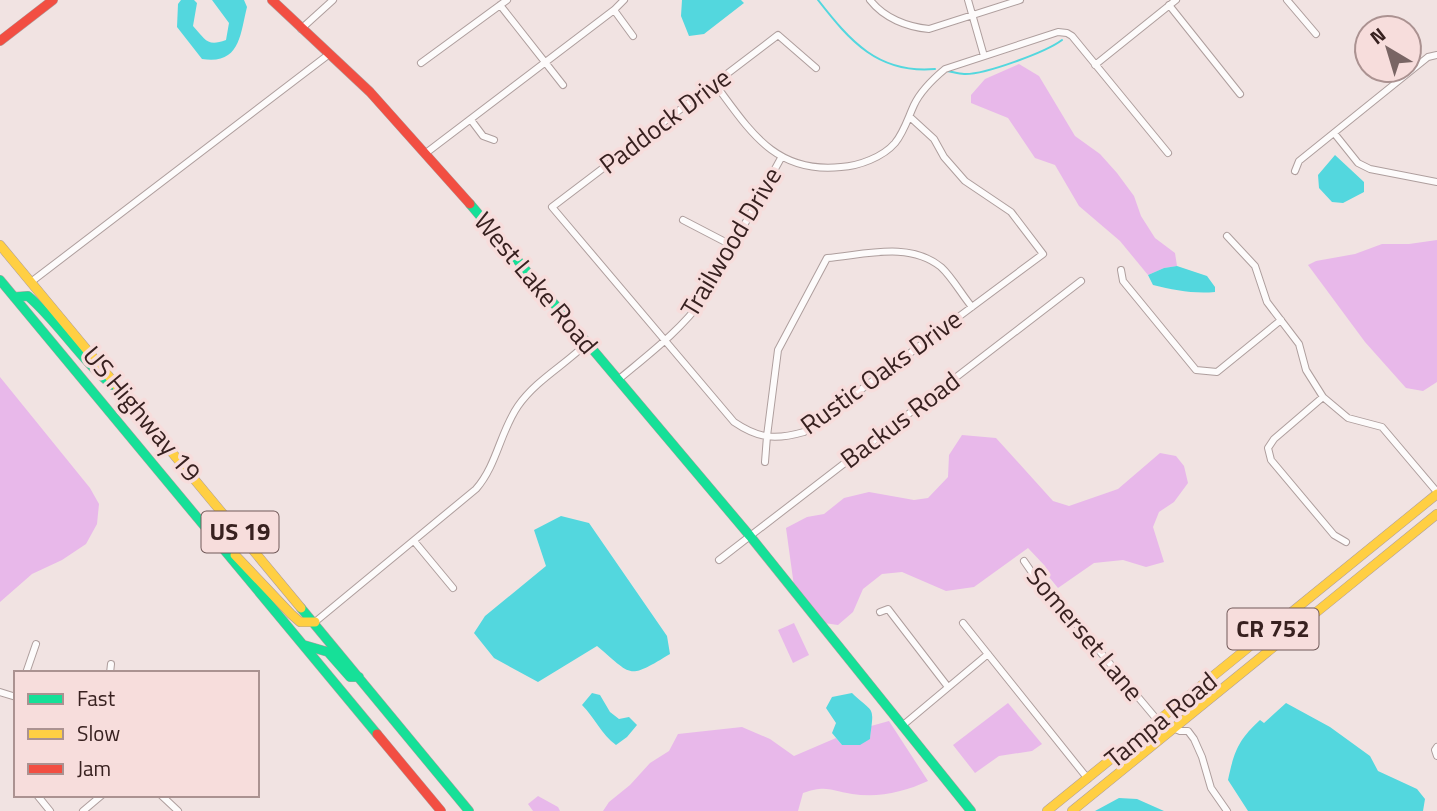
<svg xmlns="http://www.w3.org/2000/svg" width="1437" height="811" viewBox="0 0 1437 811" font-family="'Titillium Web',sans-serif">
  <rect width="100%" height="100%" fill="#f1e3e2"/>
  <path fill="#e8b8ea" d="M 1019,64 L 1039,76 L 1075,136 L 1100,154 L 1117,173 L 1134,196 L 1141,216 L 1155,238 L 1175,253 L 1177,266 L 1164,268 L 1148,275 L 1120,241 L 1079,206 L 1055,165 L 1035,158 L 1008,118 L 971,103 L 971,95 L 985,79 Z
    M 1437,240 L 1437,382 L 1423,391 L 1406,388 L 1365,342 L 1308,265 L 1316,261 L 1355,254 L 1382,244 L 1409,244 Z
    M 0,377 L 90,488 L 99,504 L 97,524 L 86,544 L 62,560 L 32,574 L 0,602 Z
    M 962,435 L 996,438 L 1053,501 L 1069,506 L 1118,489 L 1160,453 L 1176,456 L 1184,466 L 1188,483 L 1174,502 L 1159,512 L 1153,527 L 1164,562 L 1146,567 L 1123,560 L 1094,563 L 1058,588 L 1049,577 L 1045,566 L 1028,548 L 974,587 L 946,591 L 902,572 L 882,574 L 863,589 L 853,612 L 838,625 L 824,623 L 794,586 L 786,528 L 807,517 L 824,514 L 844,498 L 869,492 L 914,500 L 928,498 L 948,477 L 949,455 Z
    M 794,623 L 809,655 L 793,663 L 778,630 Z
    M 1008,703 L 1042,744 L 1032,751 L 999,756 L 975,773 L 953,745 Z
    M 889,721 L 928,781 C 904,792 879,798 852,794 C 829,790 826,785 803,793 L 798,811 L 603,811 L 609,802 L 630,785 L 650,763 L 669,751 L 678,734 L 742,727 L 770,739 L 794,756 L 836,738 L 842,745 L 870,739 L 871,726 Z
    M 538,796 L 558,807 L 560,811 L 533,811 L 528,804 Z"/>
  <path fill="#53d7de" d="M 181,0 L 194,0 L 197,3 L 193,26 C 206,40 207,47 226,40 L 229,23 L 212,0 L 244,0 L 247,7 C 240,35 240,65 202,59 L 177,27 L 178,4 Z
    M 682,0 L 741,0 L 744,3 L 704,34 L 689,36 L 681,16 Z
    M 1335,155 L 1364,182 L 1364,192 L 1343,203 L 1332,202 L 1319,188 L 1318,175 Z
    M 1177,266 L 1207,276 L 1215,287 L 1215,292 C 1193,294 1174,290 1153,285 L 1148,275 L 1164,268 Z
    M 561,516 L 589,523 L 667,636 L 670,654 C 627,680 633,676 597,646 L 538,682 L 494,658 L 474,633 L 485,616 L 546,566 L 534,530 Z
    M 592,693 L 600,695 L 610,712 L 619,719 L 629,717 L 637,725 L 627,737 L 616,745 C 601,734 595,718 582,705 Z
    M 852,693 C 875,715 874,704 870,739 L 860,745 L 842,745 L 832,733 L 836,723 L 826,708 L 832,697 Z
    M 1286,703 L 1330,727 L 1370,756 L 1378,771 L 1417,789 L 1425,799 L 1423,811 L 1248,811 L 1228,780 C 1234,752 1238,740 1260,720 L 1264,723 Z
    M 1119,798 L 1137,799 L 1164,811 L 1095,811 Z"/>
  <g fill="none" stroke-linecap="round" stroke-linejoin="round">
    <path stroke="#53d7de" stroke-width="2" d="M 818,0 C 850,41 878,74 935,69
      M 947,71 C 953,72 959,74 964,74 C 984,75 1046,52 1062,40"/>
    <defs>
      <path id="street" d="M 870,0 C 884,18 907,27 929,29 L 1020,0
        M 968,0 L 984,56
        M 1287,0 L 1316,34
        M 500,5 L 563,85
        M 1169,5 L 1240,94
        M 614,10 L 633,36
        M 301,29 L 333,0
        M 421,63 L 507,0
        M 1095,65 L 1176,0
        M 816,68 L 778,35 L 552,207 L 734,422 C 759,439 776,440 804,432 L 1043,254 L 1011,212 L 965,181 L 944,157 L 934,139 L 910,117
        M 715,84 C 750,131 775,174 841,167 C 859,166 883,157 895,143 C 904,132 908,118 914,105 C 921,90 933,79 945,69 L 1058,32 L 1067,33 L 1072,36 L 1168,153
        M 471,120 L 483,136 L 494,140
        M 1334,133 L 1358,163 L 1370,169 L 1437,182
        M 426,153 L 614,10 L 624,0
        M 1295,171 L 1299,161 L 1428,57 L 1437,55
        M 683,220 L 733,246
        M 1227,236 L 1255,266 L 1267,302 L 1299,344 L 1306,370 L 1323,397 L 1348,418 L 1382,427 L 1437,492
        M 1121,270 L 1123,281 L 1196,370 L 1217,372 L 1281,320
        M 31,282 L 328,55
        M 618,380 C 649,354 680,331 704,298 L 781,158
        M 1323,397 L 1274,439 L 1268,448 L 1271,460 L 1334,535 L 1346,542
        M 765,462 L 767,436 L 778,350 L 827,258 C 864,255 909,241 941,267 C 952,277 962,295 972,307
        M 414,541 L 453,588
        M 719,560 L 1081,281
        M 1024,561 L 1053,603 L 1080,628 L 1159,722 L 1180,731 L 1188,731 L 1194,739 L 1202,757 L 1211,788 L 1227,811
        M 880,612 L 888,609 L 948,687
        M 315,622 L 476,489 C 497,465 500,432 518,406 C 536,380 565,365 587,343
        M 963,623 L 1088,779
        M 26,673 L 36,644
        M 110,673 L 111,664
        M 0,692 L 16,697
        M 902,726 L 988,654
        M 1437,747 L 1435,750 L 1437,756
        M 37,795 L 50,811
        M 161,795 L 178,811
        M 83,811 L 102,795"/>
      <path id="fast" d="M 470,204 L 750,536 L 971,811
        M 0,280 L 377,734
        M 14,297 L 28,296 C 59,323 80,359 112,385
        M 301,608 L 469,811
        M 304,645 L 328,652 L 350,677 L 359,677"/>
      <path id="slow" d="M 0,245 L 301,608
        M 235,555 L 291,614 L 300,622 L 315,622
        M 1047,811 L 1437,494
        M 1072,811 L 1437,514"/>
      <path id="jam" d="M 272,0 L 370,92 L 470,204
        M 0,41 L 53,0
        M 377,734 L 441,811"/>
    </defs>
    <use href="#street" stroke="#ae9e9d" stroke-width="8"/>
    <use href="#fast" stroke="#ae9e9d" stroke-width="10"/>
    <use href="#slow" stroke="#ae9e9d" stroke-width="10"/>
    <use href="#jam" stroke="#ae9e9d" stroke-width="10"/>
    <use href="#street" stroke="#fdfbfb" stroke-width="6"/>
    <use href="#fast" stroke="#16e098" stroke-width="9"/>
    <use href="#slow" stroke="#ffcf43" stroke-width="9"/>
    <use href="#jam" stroke="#f24e42" stroke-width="9"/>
  </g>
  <g text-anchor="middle" stroke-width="7" stroke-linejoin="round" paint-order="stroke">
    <g fill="#f7dddc" stroke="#715958" stroke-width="2">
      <rect x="201.5" y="511.5" width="77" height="41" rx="5"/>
      <rect x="1227.5" y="608.5" width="91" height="41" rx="5"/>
    </g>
    <g font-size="24" font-weight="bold" fill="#382120">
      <text x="240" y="540">US 19</text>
      <text x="1273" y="637">CR 752</text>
    </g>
    <g font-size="26" fill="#382120" stroke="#f7dddc">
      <text transform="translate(665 121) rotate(-37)" y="9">Paddock Drive</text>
      <text transform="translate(731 242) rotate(-59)" y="9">Trailwood Drive</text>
      <text transform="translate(536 283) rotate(50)" y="9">West Lake Road</text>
      <text transform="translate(881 372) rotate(-36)" y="9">Rustic Oaks Drive</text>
      <text transform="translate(142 414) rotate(50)" y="9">US Highway 19</text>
      <text transform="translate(900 420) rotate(-37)" y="9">Backus Road</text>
      <text transform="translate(1085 634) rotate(50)" y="9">Somerset Lane</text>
      <text transform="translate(1161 720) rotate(-39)" y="9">Tampa Road</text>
    </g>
  </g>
  <rect x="14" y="671" width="245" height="126" fill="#f7dddc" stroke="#ab9291" stroke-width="2"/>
  <rect x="28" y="694" width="35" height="10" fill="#16e098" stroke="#ab9291" stroke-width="2"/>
  <text x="77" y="706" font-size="21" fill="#382120">Fast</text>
  <rect x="28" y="729" width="35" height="10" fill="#ffcf43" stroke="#ab9291" stroke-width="2"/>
  <text x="77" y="741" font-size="21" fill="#382120">Slow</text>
  <rect x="28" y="764" width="35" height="10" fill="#f24e42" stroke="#ab9291" stroke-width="2"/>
  <text x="77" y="776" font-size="21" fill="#382120">Jam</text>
  <g transform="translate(1388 49) rotate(322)"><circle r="33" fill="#f7dddc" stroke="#ab9291" stroke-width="2"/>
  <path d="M0-5L12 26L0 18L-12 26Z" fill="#796564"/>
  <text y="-10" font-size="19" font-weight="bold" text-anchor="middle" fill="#382120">N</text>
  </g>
</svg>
